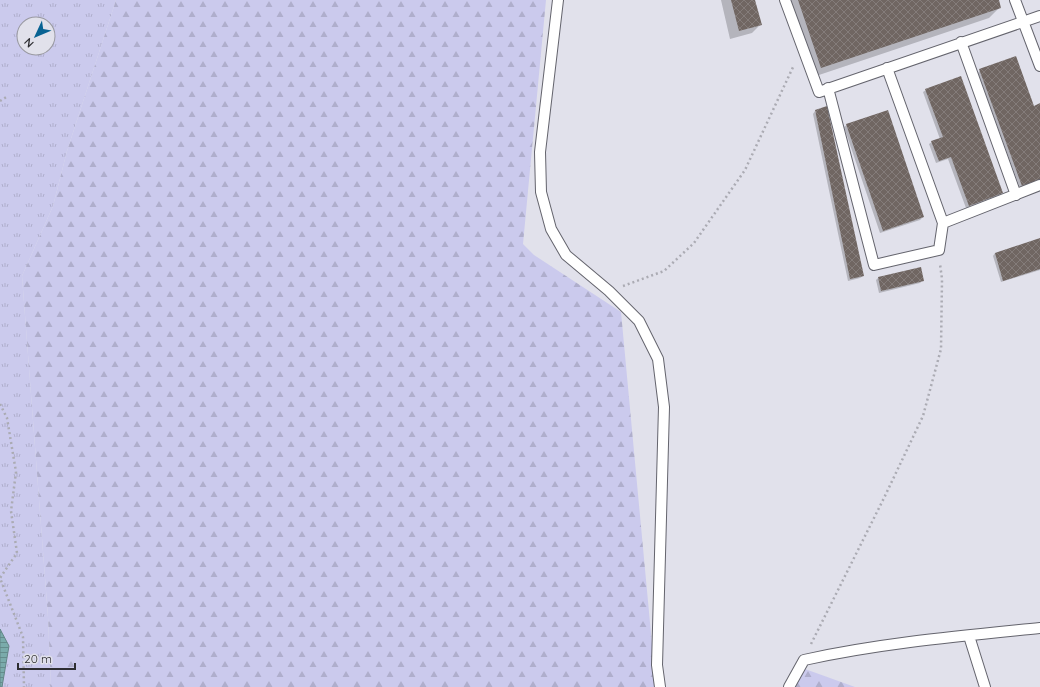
<svg xmlns="http://www.w3.org/2000/svg" width="1040" height="687" viewBox="0 0 1040 687" font-family="Quicksand,sans-serif">
  <defs>
    <pattern id="grass-tufts" width="24" height="20" patternUnits="userSpaceOnUse"><rect width="24" height="20" fill="#cbcaed"/><path d="M3 7l-1-3M5 7V3M7 7l1-3M15 17l-1-3M17 17v-4M19 17l1-3" fill="none" stroke="#afaecc"/></pattern>
    <pattern id="forest-firs" width="22" height="20" patternUnits="userSpaceOnUse"><rect width="22" height="20" fill="#cbcaed"/><path d="M5 1l3.5 6h-7zM16 11l3.5 6h-7z" fill="#afaecc"/></pattern>
    <pattern id="water-rules" width="6" height="5" patternUnits="userSpaceOnUse"><rect width="6" height="5" fill="#7aabab"/><path d="M0 2.5h6" fill="none" stroke="#648c8c"/></pattern>
    <pattern id="building-cross-hatch" width="8" height="8" patternUnits="userSpaceOnUse"><rect width="8" height="8" fill="#706662"/><path d="M0 0l8 8M0 8l8-8" fill="none" stroke="#847c7a"/></pattern>
  </defs>
  <rect width="100%" height="100%" fill="#e1e1eb"/>
  <path fill="url(#grass-tufts)" fill-rule="evenodd" d="M 0,0 L 116,0 L 67,151 L 53,206 L 22,276 L 48,617 L 51,687 L 0,687 ZM 24,24 L 48,24 L 48,48 L 24,48 Z"/>
  <path fill="url(#forest-firs)" d="M 116,0 L 546,0 L 523,244 L 534,255 L 621,312 L 656,687 L 51,687 L 48,617 L 22,276 L 53,206 L 67,151 Z
    M 805,669 L 855,687 L 795,687 Z"/>
  <path fill="url(#water-rules)" stroke="#638687" d="M 0,629 L 9,646 L 2,687 L 0,687 Z"/>
  <path fill="#0003" d="M 721,0 L 754,0 L 760,25 L 752,33 L 730,39 Z
    M 784,0 L 998,0 L 1000,7 L 989,18 L 810,78 Z
    M 980,70 L 1033,107 L 1040,104 L 1040,180 L 1020,188 L 978,73 Z
    M 926,90 L 1002,193 L 1000,195 L 966,208 L 948,159 L 936,163 L 929,144 L 932,142 L 940,139 L 923,92 Z
    M 815,111 L 863,276 L 860,278 L 848,281 L 813,114 Z
    M 847,125 L 923,217 L 920,220 L 880,233 L 844,127 Z
    M 1040,239 L 1040,270 L 1001,282 L 993,256 L 995,253 Z
    M 878,278 L 923,280 L 920,283 L 879,293 L 876,280 Z"/>
  <path fill="url(#building-cross-hatch)" d="M 731,0 L 755,0 L 762,25 L 739,31 Z
    M 798,0 L 999,0 L 1001,8 L 821,68 Z
    M 1016,56 L 1034,106 L 1040,103 L 1040,180 L 1022,186 L 979,69 Z
    M 961,76 L 1003,193 L 969,206 L 951,157 L 939,161 L 931,141 L 943,137 L 925,89 Z
    M 827,106 L 864,276 L 850,279 L 815,110 Z
    M 888,110 L 924,217 L 883,231 L 846,124 Z
    M 1040,238 L 1040,269 L 1003,281 L 995,253 Z
    M 921,267 L 924,281 L 881,291 L 878,277 Z"/>
  <g fill="none" stroke-linecap="round" stroke-linejoin="round">
    <defs>
      <path id="lane" d="M 558,0 L 540,152 L 541,192 L 551,229 L 566,255 L 609,291 L 639,321 L 658,359 L 664,407 L 657,665 L 660,687
        M 785,0 L 819,92 L 1040,16
        M 1015,0 L 1040,66
        M 961,42 L 1016,195
        M 828,88 L 874,265 L 939,250 L 943,223 L 887,68
        M 943,223 L 1040,185
        M 969,636 L 985,687
        M 789,687 L 804,660 C 881,643 961,636 1040,628"/>
    </defs>
    <use href="#lane" stroke="#64646d" stroke-width="12"/>
    <path stroke="#ababb3" stroke-width="2.5" stroke-dasharray="2 3" stroke-linecap="butt" d="M 0,101 L 8,96
      M 623,286 L 664,271 L 694,243 L 745,170 L 794,65
      M 0,404 L 7,418 L 16,472 L 11,511 L 17,553 L 0,578 L 23,637 L 24,687
      M 811,644 L 884,498 L 923,416 L 941,349 L 942,279 L 940,264"/>
    <use href="#lane" stroke="#fff" stroke-width="10"/>
  </g>
  <g transform="translate(36 36) rotate(226)"><circle r="19" fill="#e1e1eb" stroke="#9999a1"/>
  <path d="M0-3L7 15L0 10L-7 15Z" fill="#086393"/>
  <text y="-6" font-size="11" font-weight="bold" text-anchor="middle" fill="#2e2e32">N</text>
  </g>
  <path d="M18 663v6h57v-6" fill="none" stroke="#2e2e32" stroke-width="2"/>
  <text x="24" y="663" font-size="12" fill="#2e2e32" stroke="#e1e1eb" stroke-width="3" paint-order="stroke">20 m</text>
</svg>
